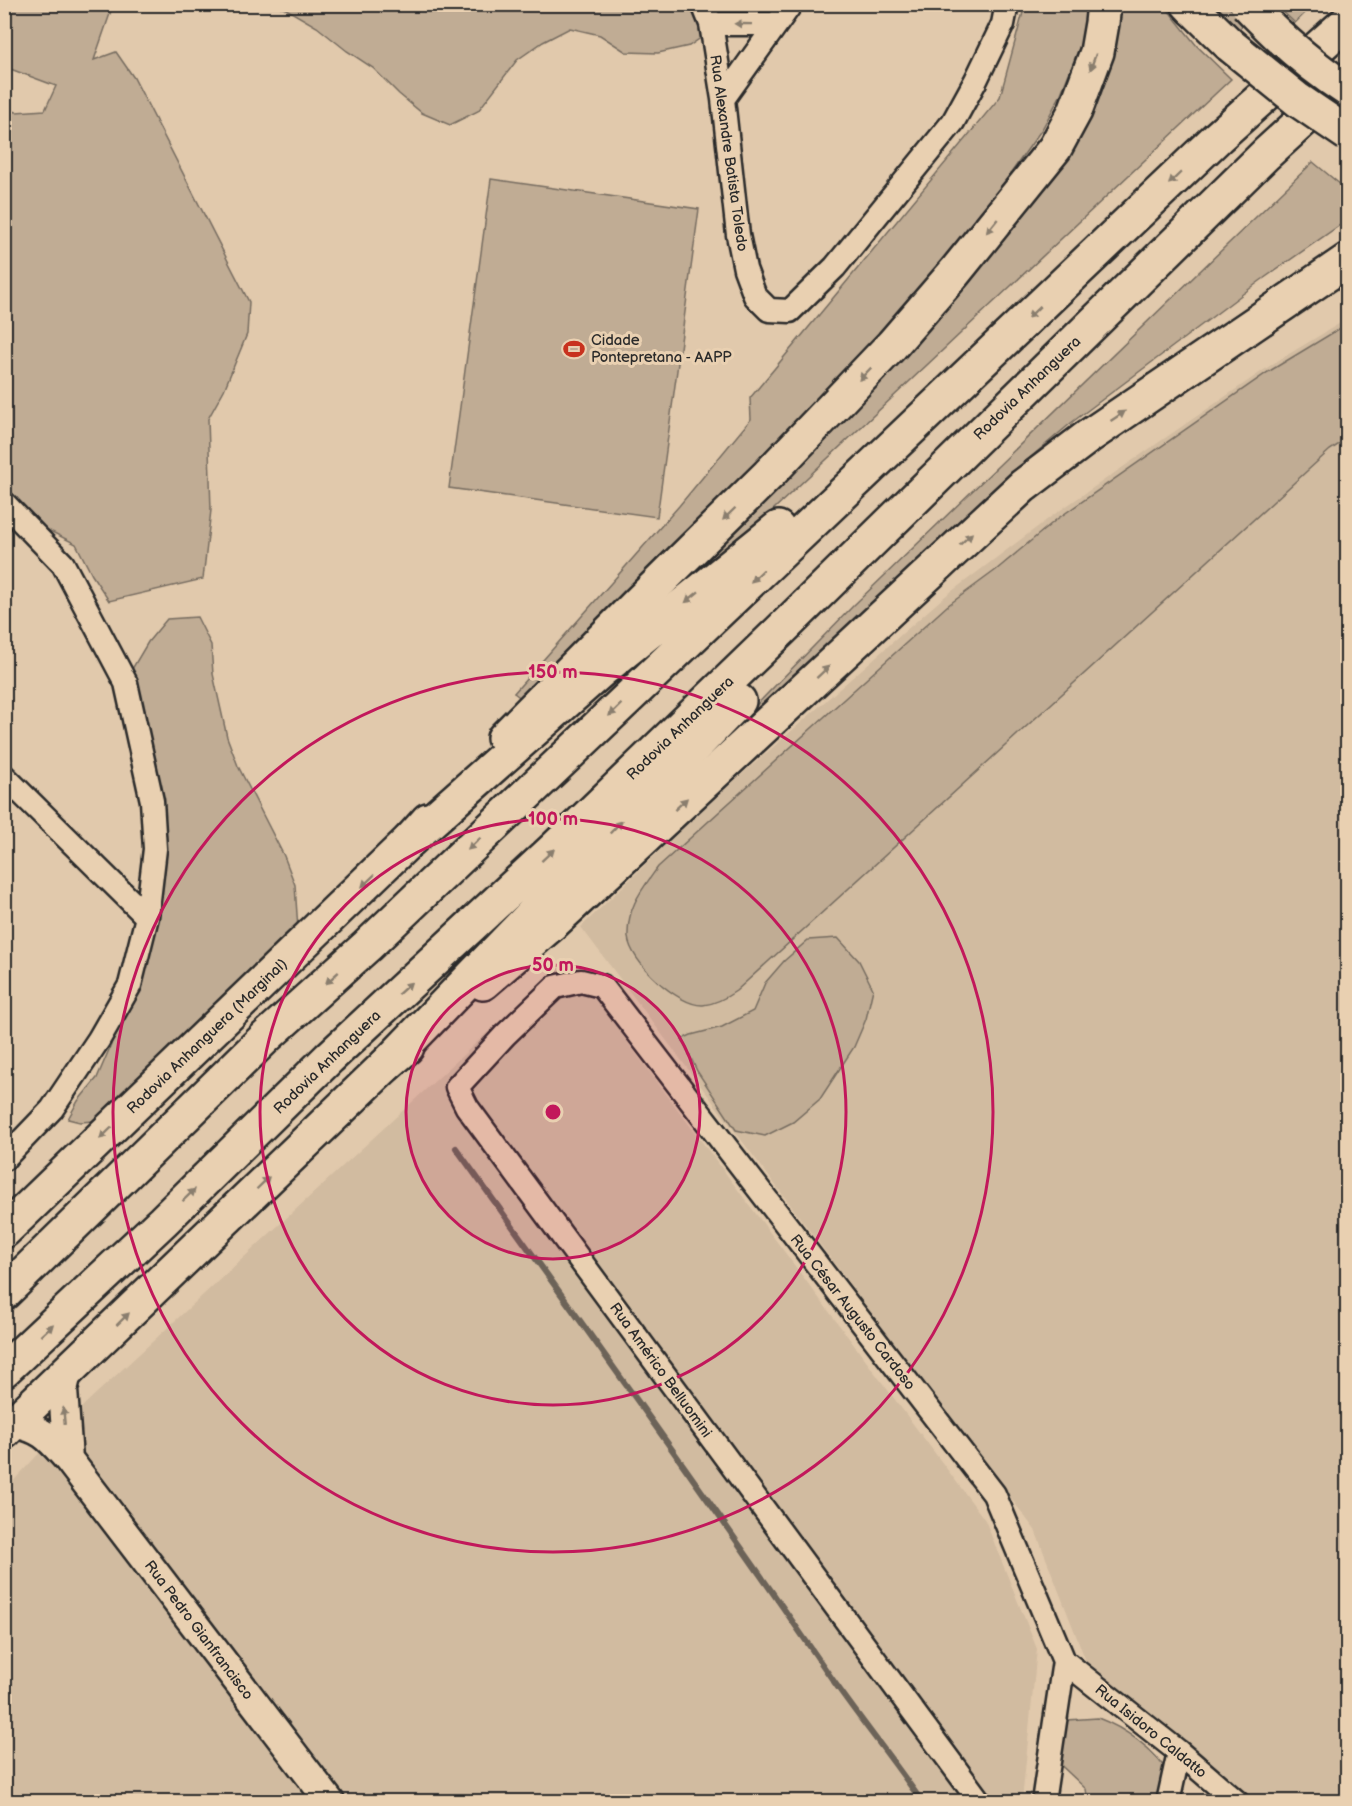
<svg xmlns="http://www.w3.org/2000/svg" width="1352" height="1806" viewBox="0 0 1352 1806" font-family="'Balsamiq Sans',sans-serif">
  <rect width="100%" height="100%" fill="#e1c9ac"/>
  <filter id="ink" filterUnits="userSpaceOnUse"><feTurbulence type="fractalNoise" baseFrequency=".0167" numOctaves="2"/><feDisplacementMap in="SourceGraphic" scale="12" xChannelSelector="R" yChannelSelector="G"/><feConvolveMatrix kernelMatrix="1 2 1 2 8 2 1 2 1" color-interpolation-filters="sRGB"/></filter>
  <g filter="url(#ink)">
    <path fill="#d1bba0" d="M 1347,319 L 1347,1801 L 1255,1801 L 1086,1661 L 1035,1530 L 581,927 L 706,806 L 944,597 L 1052,516 L 1274,363 Z
      M 566,960 L 985,1520 L 1037,1649 L 1022,1801 L 5,1801 L 4,1491 L 86,1403 Z"/>
    <path fill="#c0ac94" stroke="#766c60" stroke-width="1.5" d="M 5,5 L 113,5 L 94,60 L 116,52 L 134,78 L 249,302 L 247,334 L 224,390 L 208,419 L 211,510 L 203,579 L 109,601 L 92,575 L 76,544 L 46,529 L 16,522 L 5,504 L 4,106 L 16,112 L 45,110 L 56,86 L 5,67 Z
      M 273,5 L 722,5 L 715,28 L 689,46 L 658,53 L 626,52 L 600,35 L 570,28 L 543,42 L 517,60 L 478,111 L 450,125 L 422,113 L 399,94 L 373,68 L 347,51 L 317,27 L 286,9 Z
      M 1025,5 L 1086,5 L 1083,38 L 1060,96 L 1042,129 L 972,228 L 876,343 L 526,702 L 514,693 L 679,506 L 751,419 L 750,398 L 1000,97 Z
      M 1117,5 L 1164,5 L 1197,46 L 1231,79 L 758,524 L 608,654 L 1060,158 Z
      M 1215,5 L 1227,5 L 1244,24 L 1237,31 Z
      M 1276,5 L 1313,5 L 1295,23 Z
      M 1313,162 L 1347,190 L 1347,220 L 1260,281 L 1071,423 L 1005,479 L 648,816 L 854,605 Z
      M 491,179 L 699,209 L 657,517 L 449,488 Z
      M 1347,324 L 1347,439 L 1330,450 L 736,991 C 726,998 715,1004 703,1005 C 678,1006 630,962 628,937 C 627,907 641,891 658,867 L 947,606 L 996,570 L 1057,519 L 1268,372 Z
      M 197,617 L 211,645 L 213,674 L 227,737 L 238,766 L 284,856 L 295,885 L 299,944 L 110,1120 L 80,1122 L 68,1119 L 78,1101 L 97,1078 L 111,1045 L 132,951 L 161,862 L 166,829 L 160,793 L 129,674 L 148,642 L 167,619 Z
      M 838,938 L 859,961 L 873,989 L 866,1019 L 854,1047 L 820,1099 L 793,1122 L 765,1136 L 736,1130 L 697,1071 L 682,1039 L 691,1035 L 722,1027 L 753,1011 L 765,983 L 784,961 L 808,940 Z
      M 1098,1718 C 1122,1727 1156,1749 1167,1773 C 1170,1781 1169,1793 1169,1801 L 1088,1801 L 1086,1789 L 1051,1756 L 1055,1730 L 1067,1720 Z"/>
    <g fill="none" stroke-linecap="round" stroke-linejoin="round">
      <path stroke="#6c6359" stroke-width="6" d="M 456,1148 C 581,1322 707,1496 828,1673 C 858,1717 892,1758 922,1802"/>
      <defs>
        <path id="minor" d="M 703,4 L 711,24 L 723,99 L 738,235 L 745,269 L 755,296 L 769,310 L 790,311 L 835,267 L 953,122 L 976,80 L 1003,24 L 1007,4
          M 711,24 L 775,24
          M 723,99 L 791,4
          M 4,503 L 63,564 L 126,683 L 152,801 L 155,849 L 147,917 L 130,985 L 99,1039 L 52,1109 L 4,1159
          M 4,776 L 147,917
          M 980,1802 L 467,1107 L 457,1087 L 505,1035 L 555,987 L 581,981 L 602,986 L 994,1494 L 1064,1661 L 1179,1752 L 1237,1802
          M 1043,1802 L 1064,1661
          M 1168,1802 L 1179,1752"/>
        <path id="tertiary" d="M 67,1373 L 63,1390 L 68,1459
          M 14,1423 C 43,1429 49,1438 68,1459 L 330,1802"/>
        <path id="trunk" d="M 1188,4 L 1230,45
          M 504,738 L 638,603 L 768,475 L 892,345 L 955,272 L 1055,148 L 1075,111 L 1097,52 L 1102,23 L 1104,4
          M 483,983 L 553,923 L 1023,486 L 1089,436 L 1348,260
          M 4,1231 L 410,840 L 428,820
          M 4,1432 L 385,1066 L 407,1047"/>
        <path id="motorway" d="M 1190,4 L 1193,9
          M 410,840 L 602,670 L 778,528
          M 385,1066 L 739,701
          M 4,1293 L 266,1037 L 367,946 L 1218,137 L 1348,21
          M 4,1370 L 163,1221 L 329,1058 L 555,848 L 781,630 L 1266,154 L 1348,79"/>
      </defs>
      <use href="#minor" stroke="#2b2b2b" stroke-width="27"/>
      <use href="#tertiary" stroke="#2b2b2b" stroke-width="33"/>
      <use href="#trunk" stroke="#2b2b2b" stroke-width="38"/>
      <use href="#motorway" stroke="#2b2b2b" stroke-width="38"/>
      <use href="#minor" stroke="#e9d0b1" stroke-width="22"/>
      <use href="#tertiary" stroke="#e9d0b1" stroke-width="28"/>
      <use href="#trunk" stroke="#e9d0b1" stroke-width="33"/>
      <use href="#motorway" stroke="#e9d0b1" stroke-width="33"/>
      <defs>
        <path id="trunk-bridge" d="M 1230,45 L 1298,100 L 1348,134"/>
        <path id="motorway-bridge" d="M 1247,4 C 1278,37 1310,66 1348,90"/>
      </defs>
      <use href="#trunk-bridge" stroke="#2b2b2b" stroke-width="38" stroke-linecap="butt"/>
      <use href="#motorway-bridge" stroke="#2b2b2b" stroke-width="38" stroke-linecap="butt"/>
      <use href="#trunk-bridge" stroke="#e9d0b1" stroke-width="33"/>
      <use href="#motorway-bridge" stroke="#e9d0b1" stroke-width="33"/>
    </g>
    <defs><path id="oneway-solid" d="M-6-.8H1V-3.2L6.5 0L1 3.2V.8H-6Z" transform="scale(1.5)"/></defs>
    <g fill="#8a7e6e">
      <use href="#oneway-solid" transform="translate(743 24) rotate(-179)"/>
      <use href="#oneway-solid" transform="translate(1093 62) rotate(110)"/>
      <use href="#oneway-solid" transform="translate(1175 178) rotate(136)"/>
      <use href="#oneway-solid" transform="translate(992 226) rotate(129)"/>
      <use href="#oneway-solid" transform="translate(1034 312) rotate(136)"/>
      <use href="#oneway-solid" transform="translate(865 374) rotate(134)"/>
      <use href="#oneway-solid" transform="translate(1118 416) rotate(-34)"/>
      <use href="#oneway-solid" transform="translate(729 514) rotate(136)"/>
      <use href="#oneway-solid" transform="translate(966 539) rotate(-43)"/>
      <use href="#oneway-solid" transform="translate(757 576) rotate(136)"/>
      <use href="#oneway-solid" transform="translate(692 597) rotate(141)"/>
      <use href="#oneway-solid" transform="translate(823 672) rotate(-43)"/>
      <use href="#oneway-solid" transform="translate(615 710) rotate(136)"/>
      <use href="#oneway-solid" transform="translate(681 804) rotate(-43)"/>
      <use href="#oneway-solid" transform="translate(616 827) rotate(-46)"/>
      <use href="#oneway-solid" transform="translate(474 844) rotate(136)"/>
      <use href="#oneway-solid" transform="translate(548 855) rotate(-43)"/>
      <use href="#oneway-solid" transform="translate(368 881) rotate(136)"/>
      <use href="#oneway-solid" transform="translate(332 978) rotate(138)"/>
      <use href="#oneway-solid" transform="translate(405 988) rotate(-42)"/>
      <use href="#oneway-solid" transform="translate(106 1133) rotate(136)"/>
      <use href="#oneway-solid" transform="translate(263 1183) rotate(-44)"/>
      <use href="#oneway-solid" transform="translate(189 1195) rotate(-44)"/>
      <use href="#oneway-solid" transform="translate(123 1319) rotate(-44)"/>
      <use href="#oneway-solid" transform="translate(47 1330) rotate(-43)"/>
      <use href="#oneway-solid" transform="translate(64 1416) rotate(-95)"/>
    </g>
  </g>
  <circle cx="553" cy="1112" r="147" fill="#c2185b" fill-opacity=".12"/>
  <g fill="none" stroke="#c2185b" stroke-width="3">
    <circle cx="553" cy="1112" r="147"/>
    <circle cx="553" cy="1112" r="293"/>
    <circle cx="553" cy="1112" r="440"/>
  </g>
  <defs>
    <symbol id="stadium-bare" viewBox="-9 -9 18 18"><path d="M0-5a6.5 5 0 1 0 0 10a6.5 5 0 1 0 0-10ZM-3.5-1.8h7v3.6h-7Z" fill="#c8321e" stroke="#e9d0b1" stroke-width="2.5" paint-order="stroke"/></symbol>
  </defs>
  <g fill-rule="evenodd">
    <use href="#stadium-bare" x="559" y="334" width="30" height="30"/>
  </g>
  <g text-anchor="middle" stroke-width="6" stroke-linejoin="round" paint-order="stroke">
    <g font-size="15" fill="#2b2b2b" stroke="#e9d0b1">
      <text transform="translate(729 153) rotate(82)" y="5">Rua Alexandre Batista Toledo</text>
      <text transform="translate(1027 388) rotate(-44)" y="5">Rodovia Anhanguera</text>
      <text transform="translate(680 728) rotate(-44)" y="5">Rodovia Anhanguera</text>
      <text transform="translate(207 1036) rotate(-44)" y="5">Rodovia Anhanguera (Marginal)</text>
      <text transform="translate(327 1062) rotate(-44)" y="5">Rodovia Anhanguera</text>
      <text transform="translate(853 1312) rotate(52)" y="5">Rua César Augusto Cardoso</text>
      <text transform="translate(661 1370) rotate(54)" y="5">Rua Américo Belluomini</text>
      <text transform="translate(199 1630) rotate(53)" y="5">Rua Pedro Gianfrancisco</text>
      <text transform="translate(1151 1731) rotate(39)" y="5">Rua Isidoro Caldatto</text>
    </g>
    <g font-size="15" fill="#2b2b2b" stroke="#e9d0b1" text-anchor="start">
      <text x="591" y="345">Cidade<tspan x="591" dy="17">Pontepretana - AAPP</tspan></text>
    </g>
  </g>
  <circle cx="553" cy="1112" r="9" fill="#c2185b" stroke="#e9d0b1" stroke-width="3"/>
  <g font-size="18" text-anchor="middle" font-weight="bold" fill="#c2185b" stroke="#e9d0b1" stroke-width="6" stroke-linejoin="round" paint-order="stroke">
    <text x="553" y="678">150 m</text>
    <text x="553" y="825">100 m</text>
    <text x="553" y="971">50 m</text>
  </g>
  <rect width="1352" height="1806" fill="none" stroke="#e9d0b1" stroke-width="24"/>
  <rect x="12" y="12" width="1328" height="1782" fill="none" stroke="#2b2b2b" stroke-width="2" filter="url(#ink)"/>
</svg>
